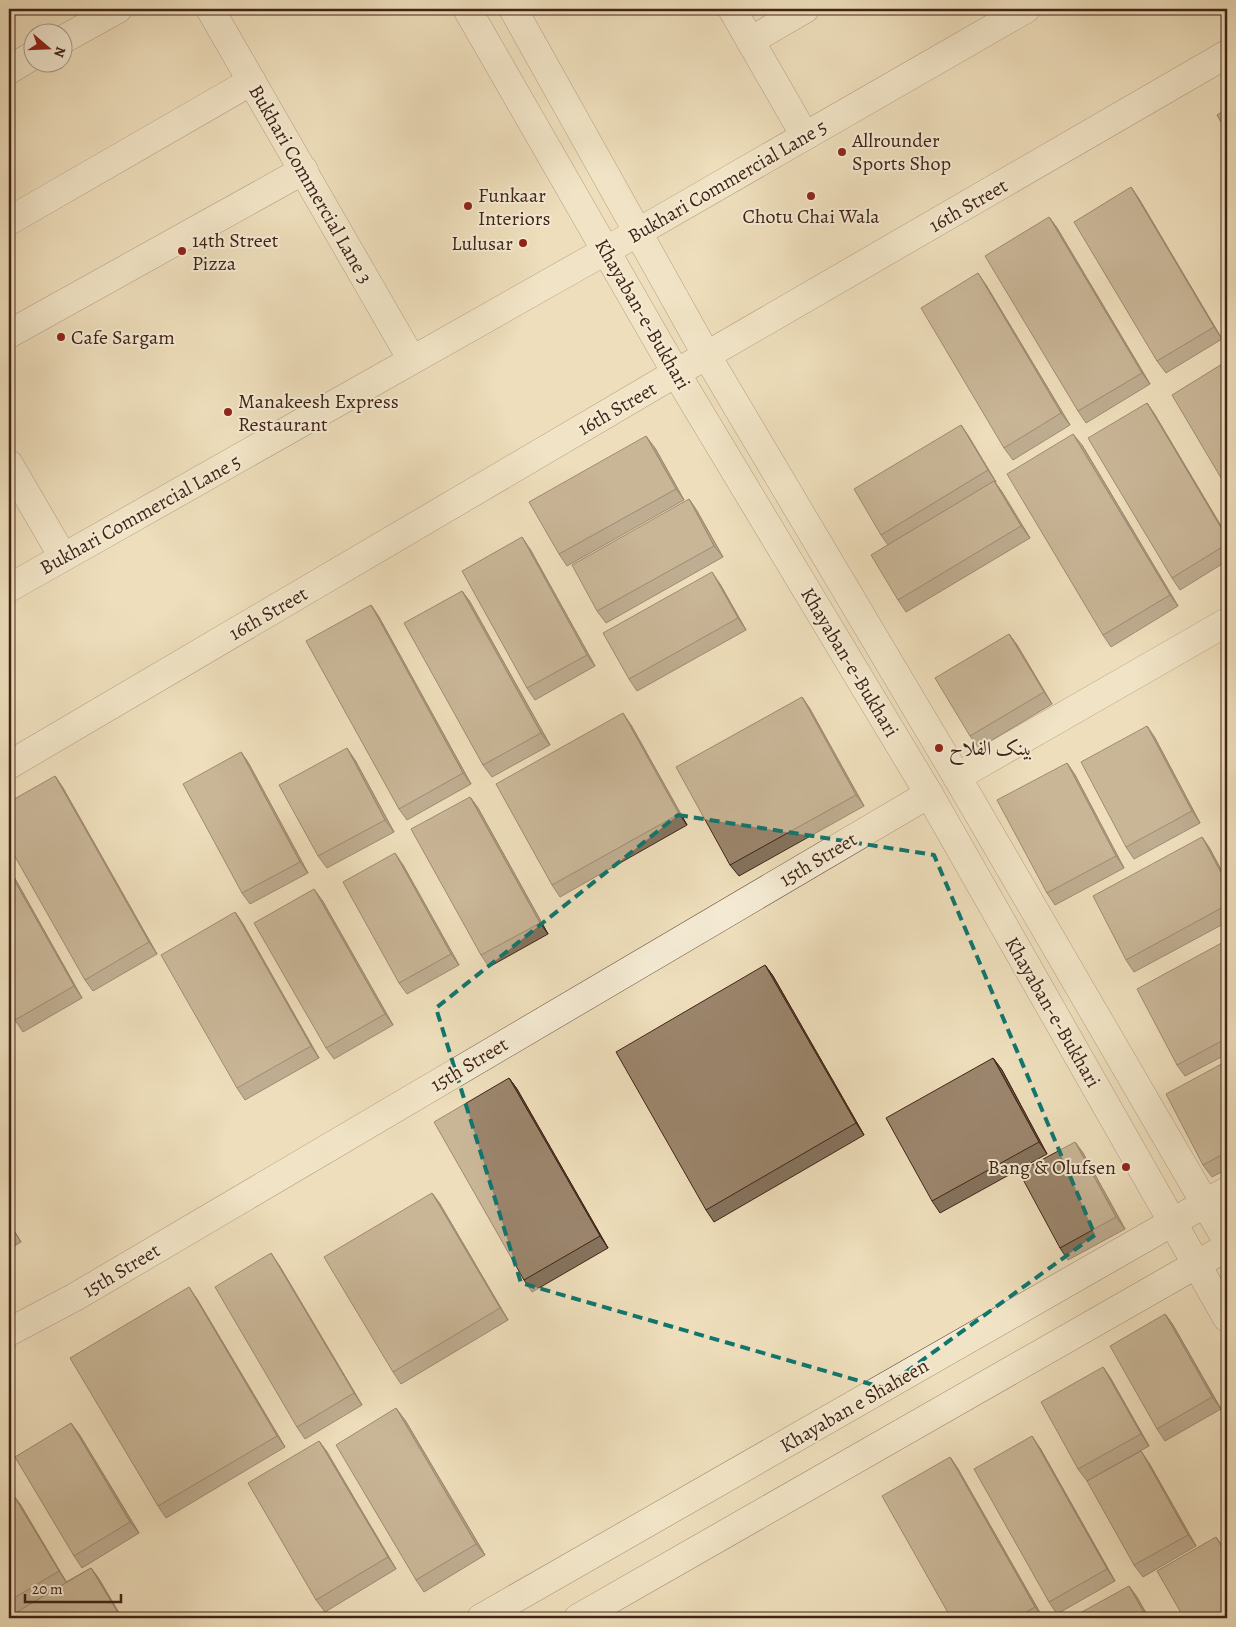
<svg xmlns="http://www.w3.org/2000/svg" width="1236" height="1627" viewBox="0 0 1236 1627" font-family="Alegreya,Amiri,serif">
  <rect width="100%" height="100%" fill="#eedebb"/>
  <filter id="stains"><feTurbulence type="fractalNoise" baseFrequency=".004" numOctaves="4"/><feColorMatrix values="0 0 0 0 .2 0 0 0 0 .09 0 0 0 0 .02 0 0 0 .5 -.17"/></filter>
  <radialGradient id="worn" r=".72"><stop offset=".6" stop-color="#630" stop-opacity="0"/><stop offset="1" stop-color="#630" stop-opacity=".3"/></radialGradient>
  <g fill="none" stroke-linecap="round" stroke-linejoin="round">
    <defs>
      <path id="minor" d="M 210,9 L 412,360
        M 732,9 L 805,136
        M 62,40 L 118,9
        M 750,41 L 805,9
        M 9,70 L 32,56
        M 9,221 L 252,81
        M 9,334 L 304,170
        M 9,464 L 63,557
        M 9,588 L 607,250 L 1026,9
        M 9,765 L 676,373 L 1227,54
        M 957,777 L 1227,622
        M 9,1332 L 75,1297 L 929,794"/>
      <path id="tertiary" d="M 467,9 L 676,373 L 929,794 L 1227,1318
        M 513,9 L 707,356 L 957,777 L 1227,1241"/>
      <path id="secondary" d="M 481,1618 L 1227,1191
        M 578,1618 L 1227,1247"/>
    </defs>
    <use href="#minor" stroke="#6c5240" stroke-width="29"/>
    <use href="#tertiary" stroke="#6c5240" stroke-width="29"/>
    <use href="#secondary" stroke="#412417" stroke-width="29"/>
    <use href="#minor" stroke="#f4ead3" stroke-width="28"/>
    <use href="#tertiary" stroke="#f4ead3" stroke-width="28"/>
    <use href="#secondary" stroke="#f4ead3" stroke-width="28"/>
  </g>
  <path fill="#85725d" stroke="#412417" d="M 1131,187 L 1139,199 L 1222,339 L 1166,373 L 1157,361 Z
    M 1049,217 L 1057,228 L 1150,384 L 1086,423 L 1078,411 Z
    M 986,285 L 1070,425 L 1013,460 L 1004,448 Z
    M 1147,403 L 1155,415 L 1227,536 L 1227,561 L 1180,590 L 1172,578 Z
    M 961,425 L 969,437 L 996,482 L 995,482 L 1002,492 L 1030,538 L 906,612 L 898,600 L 888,545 L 881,535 Z
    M 1082,445 L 1178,606 L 1111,647 L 1103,635 Z
    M 655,448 L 684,500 L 567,566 L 559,554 Z
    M 689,499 L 697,511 L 723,557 L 606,623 L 597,611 Z
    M 530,549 L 595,666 L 535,700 L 527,688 Z
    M 720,584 L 746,630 L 637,691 L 629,679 Z
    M 462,591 L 470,602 L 550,745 L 492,777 L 483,765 Z
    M 371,605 L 379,617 L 471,784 L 407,820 L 399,809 Z
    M 1009,634 L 1017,645 L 1052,704 L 979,748 L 970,736 Z
    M 802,697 L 810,709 L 864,806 L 739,876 L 730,865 Z
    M 631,725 L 687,825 L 560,897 L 552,885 Z
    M 1147,726 L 1155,738 L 1200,823 L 1134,859 L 1126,847 Z
    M 241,752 L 249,764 L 308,873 L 250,904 L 242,893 Z
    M 355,760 L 394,832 L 327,868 L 318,856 Z
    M 1067,763 L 1075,775 L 1124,868 L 1055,905 L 1047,893 Z
    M 55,776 L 63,788 L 157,954 L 93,991 L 85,980 Z
    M 470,797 L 478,808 L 548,934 L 489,967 L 481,955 Z
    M 1202,837 L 1210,849 L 1227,881 L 1227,922 L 1134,972 L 1126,960 Z
    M 403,865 L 459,965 L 407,994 L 399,983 Z
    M 9,868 L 82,998 L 23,1032 L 15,1020 L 9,1009 Z
    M 322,900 L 393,1025 L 334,1059 L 326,1048 Z
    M 235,912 L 243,924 L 319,1058 L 245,1100 L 237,1088 Z
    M 1227,940 L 1227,1054 L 1185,1076 L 1177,1065 Z
    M 765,965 L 773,976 L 864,1135 L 714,1222 L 706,1210 Z
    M 993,1058 L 1002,1070 L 1047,1154 L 940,1213 L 932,1201 Z
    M 1227,1061 L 1227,1169 L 1212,1177 L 1203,1165 Z
    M 509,1078 L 517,1089 L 608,1248 L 532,1292 L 524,1280 Z
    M 1075,1142 L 1083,1153 L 1125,1229 L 1068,1260 L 1060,1248 Z
    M 432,1193 L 440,1204 L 508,1320 L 401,1384 L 393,1372 Z
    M 9,1222 L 21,1242 L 9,1249 Z
    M 279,1265 L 362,1405 L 305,1439 L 297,1427 Z
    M 197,1299 L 285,1447 L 166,1518 L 158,1506 Z
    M 1165,1314 L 1173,1325 L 1221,1409 L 1165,1441 L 1157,1429 Z
    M 1103,1367 L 1111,1379 L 1149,1446 L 1087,1481 L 1078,1469 Z
    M 405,1420 L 485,1555 L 424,1592 L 416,1580 Z
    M 79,1434 L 139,1533 L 82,1568 L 74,1556 Z
    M 319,1441 L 327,1452 L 396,1569 L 325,1612 L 316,1600 Z
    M 1040,1448 L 1115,1581 L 1057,1614 L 1049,1602 Z
    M 950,1457 L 958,1469 L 1043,1618 L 951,1618 Z
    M 1149,1463 L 1196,1546 L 1143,1577 L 1134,1565 Z
    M 9,1494 L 20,1504 L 66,1582 L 91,1568 L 99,1579 L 122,1618 L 21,1618 L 18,1613 L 9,1618 Z"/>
  <path fill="#6c5d4c" stroke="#412417" d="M 1131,187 L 1139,199 L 1222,339 L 1214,327 Z
    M 1049,217 L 1057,228 L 1150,384 L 1142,373 Z
    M 978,273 L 986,285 L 1070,425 L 1061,413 Z
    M 1147,403 L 1155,415 L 1227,536 L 1227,538 Z
    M 961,425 L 969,437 L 996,482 L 988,470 Z
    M 1073,434 L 1082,445 L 1178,606 L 1170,595 Z
    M 646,436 L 655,448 L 684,500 L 676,489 Z
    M 994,481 L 1002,492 L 1030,538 L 1021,526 Z
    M 689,499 L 697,511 L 723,557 L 714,546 Z
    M 522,537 L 530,549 L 595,666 L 587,655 Z
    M 712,572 L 720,584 L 746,630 L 738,618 Z
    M 462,591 L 470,602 L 550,745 L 541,733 Z
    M 371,605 L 379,617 L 471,784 L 463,773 Z
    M 1009,634 L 1017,645 L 1052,704 L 1044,692 Z
    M 802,697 L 810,709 L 864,806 L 856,795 Z
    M 623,713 L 631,725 L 687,825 L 679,814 Z
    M 1147,726 L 1155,738 L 1200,823 L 1192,811 Z
    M 347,748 L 355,760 L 394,832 L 385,820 Z
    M 241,752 L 249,764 L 308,873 L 300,862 Z
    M 1067,763 L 1075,775 L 1124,868 L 1116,856 Z
    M 55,776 L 63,788 L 157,954 L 149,942 Z
    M 470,797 L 478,808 L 548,934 L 540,923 Z
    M 1202,837 L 1210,849 L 1227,881 L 1227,884 Z
    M 395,853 L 403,865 L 459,965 L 451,954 Z
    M 9,868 L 82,998 L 74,986 L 9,871 Z
    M 314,889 L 322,900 L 393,1025 L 385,1014 Z
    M 235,912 L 243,924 L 319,1058 L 311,1046 Z
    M 765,965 L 773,976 L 864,1135 L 856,1123 Z
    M 993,1058 L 1002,1070 L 1047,1154 L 1039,1142 Z
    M 509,1078 L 517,1089 L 608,1248 L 600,1236 Z
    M 1075,1142 L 1083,1153 L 1125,1229 L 1116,1217 Z
    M 432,1193 L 440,1204 L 508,1320 L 500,1308 Z
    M 9,1222 L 21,1242 L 9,1224 Z
    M 271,1253 L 279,1265 L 362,1405 L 354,1393 Z
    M 189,1287 L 197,1299 L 285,1447 L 277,1436 Z
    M 1165,1314 L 1173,1325 L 1221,1409 L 1212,1397 Z
    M 1103,1367 L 1111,1379 L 1149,1446 L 1141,1434 Z
    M 396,1408 L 405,1420 L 485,1555 L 476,1544 Z
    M 71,1423 L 79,1434 L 139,1533 L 130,1522 Z
    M 1032,1436 L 1040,1448 L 1115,1581 L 1107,1569 Z
    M 319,1441 L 327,1452 L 396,1569 L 388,1557 Z
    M 1141,1451 L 1149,1463 L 1196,1546 L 1188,1535 Z
    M 950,1457 L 958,1469 L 1043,1618 L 1035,1607 Z
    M 12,1493 L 20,1504 L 67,1583 L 59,1571 Z
    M 1216,1537 L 1224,1548 L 1227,1554 L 1227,1556 Z
    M 91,1568 L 99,1579 L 122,1618 L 118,1613 Z
    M 1129,1586 L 1137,1597 L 1149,1618 L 1147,1618 Z"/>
  <path fill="#9b856c" stroke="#412417" d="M 1227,109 L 1227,133 L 1217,115 Z
    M 1131,187 L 1214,327 L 1157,361 L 1074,222 Z
    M 1049,217 L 1142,373 L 1078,411 L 985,256 Z
    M 978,273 L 1061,413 L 1004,448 L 921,308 Z
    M 1227,361 L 1227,488 L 1172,395 Z
    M 1147,403 L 1227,538 L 1227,544 L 1172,578 L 1088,438 Z
    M 961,425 L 988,470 L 881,535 L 854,489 Z
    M 1073,434 L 1170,595 L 1103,635 L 1007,474 Z
    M 646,436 L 676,489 L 559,554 L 529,502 Z
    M 994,481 L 1021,526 L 898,600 L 871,555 Z
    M 689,499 L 714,546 L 597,611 L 572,565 Z
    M 522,537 L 587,655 L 527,688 L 462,571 Z
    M 712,572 L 738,618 L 629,679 L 603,633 Z
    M 462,591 L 541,733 L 483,765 L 404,623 Z
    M 371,605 L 463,773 L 399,809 L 306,641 Z
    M 1009,634 L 1044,692 L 970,736 L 935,678 Z
    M 802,697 L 856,795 L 730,865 L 676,767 Z
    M 623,713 L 679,814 L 552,885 L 496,784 Z
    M 1147,726 L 1192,811 L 1126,847 L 1081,762 Z
    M 347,748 L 385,820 L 318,856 L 279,785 Z
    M 241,752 L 300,862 L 242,893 L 183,784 Z
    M 1067,763 L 1116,856 L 1047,893 L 997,800 Z
    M 55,776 L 149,942 L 85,980 L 9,846 L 9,802 Z
    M 470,797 L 540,923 L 481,955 L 411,829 Z
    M 1202,837 L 1227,884 L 1227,905 L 1126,960 L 1093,896 Z
    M 395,853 L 451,954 L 399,983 L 343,882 Z
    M 9,871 L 74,986 L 15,1020 L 9,1009 Z
    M 314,889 L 385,1014 L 326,1048 L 254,923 Z
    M 235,912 L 311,1046 L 237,1088 L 161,955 Z
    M 1227,940 L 1227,1038 L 1177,1065 L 1137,989 Z
    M 765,965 L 856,1123 L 706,1210 L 616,1052 Z
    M 993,1058 L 1039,1142 L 932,1201 L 886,1118 Z
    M 1227,1061 L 1227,1152 L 1203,1165 L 1166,1094 Z
    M 509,1078 L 600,1236 L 524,1280 L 434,1122 Z
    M 1075,1142 L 1116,1217 L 1060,1248 L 1019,1172 Z
    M 432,1193 L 500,1308 L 393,1372 L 324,1257 Z
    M 9,1224 L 12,1230 L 9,1233 Z
    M 271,1253 L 354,1393 L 297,1427 L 215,1287 Z
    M 189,1287 L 277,1436 L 158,1506 L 70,1358 Z
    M 1165,1314 L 1212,1397 L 1157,1429 L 1110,1346 Z
    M 1103,1367 L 1141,1434 L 1078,1469 L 1041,1402 Z
    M 396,1408 L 476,1544 L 416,1580 L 336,1445 Z
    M 71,1423 L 130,1522 L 74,1556 L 15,1457 Z
    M 1032,1436 L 1107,1569 L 1049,1602 L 974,1469 Z
    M 319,1441 L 388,1557 L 316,1600 L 248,1483 Z
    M 1141,1451 L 1188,1535 L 1134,1565 L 1087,1481 Z
    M 950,1457 L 1035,1607 L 1016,1618 L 951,1618 L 882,1496 Z
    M 12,1493 L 59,1571 L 9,1601 L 9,1494 Z
    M 1216,1537 L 1227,1556 L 1227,1618 L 1184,1618 L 1157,1571 Z
    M 91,1568 L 118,1613 L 108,1618 L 21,1618 L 17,1612 Z
    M 1129,1586 L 1147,1618 L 1071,1618 Z"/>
  <path d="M0 0H1236V1627H0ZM 678,815 L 934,855 L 1095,1235 L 884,1388 L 521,1283 L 436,1008 Z" fill="#eedebb" fill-opacity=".55" fill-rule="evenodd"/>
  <path fill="none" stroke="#0f766e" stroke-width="4" stroke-dasharray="10 6" stroke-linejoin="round" d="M 678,815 L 934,855 L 1095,1235 L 884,1388 L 521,1283 L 436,1008 Z"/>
  <g fill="#8f2418" stroke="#f4ead3" stroke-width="2">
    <circle cx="842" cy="152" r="5"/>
    <circle cx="811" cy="196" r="5"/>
    <circle cx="468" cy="206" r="5"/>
    <circle cx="523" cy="243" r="5"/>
    <circle cx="182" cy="251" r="5"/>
    <circle cx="61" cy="337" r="5"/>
    <circle cx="228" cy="412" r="5"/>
    <circle cx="939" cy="748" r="5"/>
    <circle cx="1126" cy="1167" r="5"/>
  </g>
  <g text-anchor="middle" stroke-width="4" stroke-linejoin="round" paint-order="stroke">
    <g font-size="20" fill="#412417" stroke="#f4ead3" text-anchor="start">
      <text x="852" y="147">Allrounder<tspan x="852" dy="23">Sports Shop</tspan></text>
      <text x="478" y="202">Funkaar<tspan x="478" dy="23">Interiors</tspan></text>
      <text x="811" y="223" text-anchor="middle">Chotu Chai Wala</text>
      <text x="192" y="247">14th Street<tspan x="192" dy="23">Pizza</tspan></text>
      <text x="513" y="250" text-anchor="end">Lulusar</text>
      <text x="71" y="344">Cafe Sargam</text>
      <text x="238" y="408">Manakeesh Express<tspan x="238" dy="23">Restaurant</tspan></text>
      <text x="949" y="755">بینک الفلاح</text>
      <text x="1116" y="1174" text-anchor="end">Bang &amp; Olufsen</text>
    </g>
    <g font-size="20" fill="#412417" stroke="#f4ead3">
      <text transform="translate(727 181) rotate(-30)" y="7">Bukhari Commercial Lane 5</text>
      <text transform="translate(311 184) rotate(60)" y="7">Bukhari Commercial Lane 3</text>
      <text transform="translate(968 205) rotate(-30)" y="7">16th Street</text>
      <text transform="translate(643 314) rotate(60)" y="7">Khayaban-e-Bukhari</text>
      <text transform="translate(617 408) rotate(-30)" y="7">16th Street</text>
      <text transform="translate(140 514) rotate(-29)" y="7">Bukhari Commercial Lane 5</text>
      <text transform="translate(268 613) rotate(-30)" y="7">16th Street</text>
      <text transform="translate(850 662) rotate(59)" y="7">Khayaban-e-Bukhari</text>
      <text transform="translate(818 859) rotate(-31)" y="7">15th Street</text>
      <text transform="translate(1053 1012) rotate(60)" y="7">Khayaban-e-Bukhari</text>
      <text transform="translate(469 1064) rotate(-31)" y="7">15th Street</text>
      <text transform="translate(121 1270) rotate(-31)" y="7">15th Street</text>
      <text transform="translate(854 1405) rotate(-30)" y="7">Khayaban e Shaheen</text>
    </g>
  </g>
  <rect width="1236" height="1627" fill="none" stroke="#eedebb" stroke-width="30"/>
  <rect x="10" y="10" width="1216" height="1607" fill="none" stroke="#412417" stroke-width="2.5"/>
  <rect x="15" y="15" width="1206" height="1597" fill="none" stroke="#412417"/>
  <g transform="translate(48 48) rotate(109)"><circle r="24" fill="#f4ead3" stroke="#ac9b88"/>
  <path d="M0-4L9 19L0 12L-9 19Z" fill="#8f2418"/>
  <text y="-8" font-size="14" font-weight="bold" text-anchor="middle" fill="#412417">N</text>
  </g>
  <path d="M25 1594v8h96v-8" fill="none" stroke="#412417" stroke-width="2.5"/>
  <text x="32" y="1594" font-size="15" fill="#412417" stroke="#f4ead3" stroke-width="4" paint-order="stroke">20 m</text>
  <rect width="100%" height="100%" filter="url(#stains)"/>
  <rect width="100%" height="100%" fill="url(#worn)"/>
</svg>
